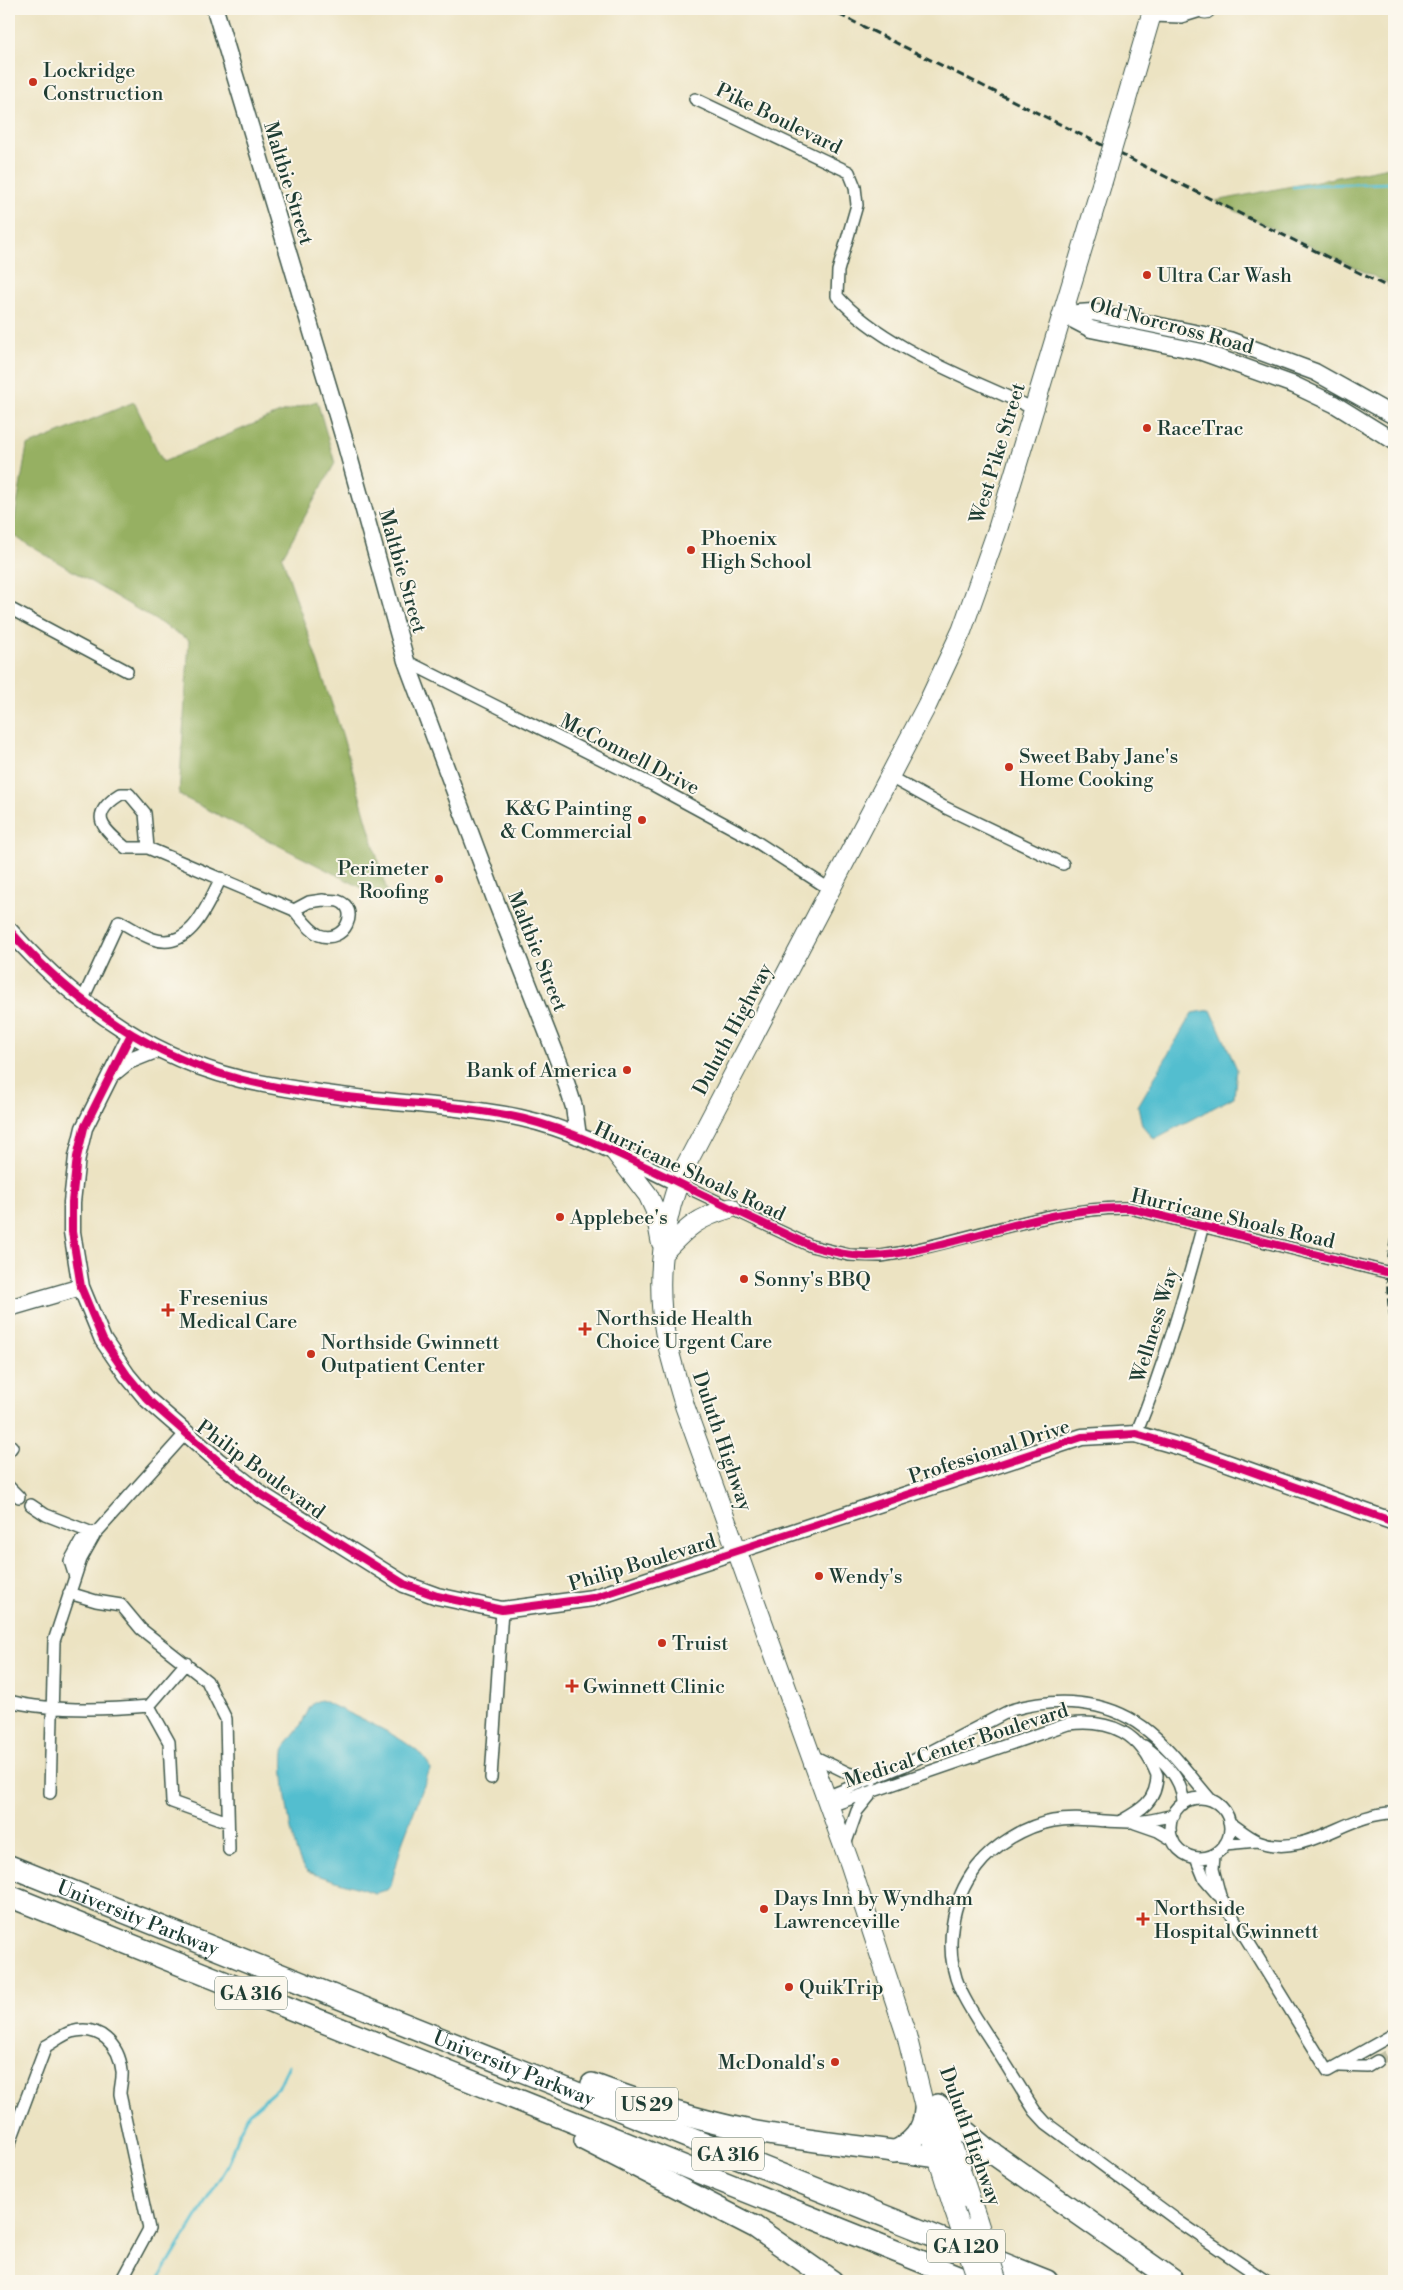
<svg xmlns="http://www.w3.org/2000/svg" width="1403" height="2290" viewBox="0 0 1403 2290" font-family="'Libre Bodoni',serif">
  <rect width="100%" height="100%" fill="#fbf7ec"/>
  <filter id="ink" filterUnits="userSpaceOnUse"><feTurbulence type="fractalNoise" baseFrequency=".02" numOctaves="2"/><feDisplacementMap in="SourceGraphic" scale="10" xChannelSelector="R" yChannelSelector="G"/><feConvolveMatrix kernelMatrix="1 2 1 2 8 2 1 2 1" color-interpolation-filters="sRGB"/></filter>
  <filter id="wash" filterUnits="userSpaceOnUse"><feTurbulence type="fractalNoise" baseFrequency=".0096" numOctaves="4" result="noise"/><feDisplacementMap in="SourceGraphic" scale="20" xChannelSelector="R" yChannelSelector="G"/><feGaussianBlur stdDeviation="1.12" result="paint"/><feColorMatrix in="noise" values="0 0 0 0 0 0 0 0 0 0 0 0 0 0 0 0 0 1.4 0 .05"/><feComposite in="paint" operator="in"/></filter>
  <g filter="url(#wash)">
    <rect width="100%" height="100%" fill="#ece3c2"/>
    <path fill="#96b062" stroke="#5a764b" d="M 1394,166 L 1394,286 L 1215,201 L 1226,199 Z
      M 317,401 L 335,463 L 282,557 L 342,734 L 390,902 L 179,795 L 189,640 L 12,535 L 27,446 L 134,402 L 163,462 L 280,413 Z"/>
    <path fill="#53becf" stroke="#397e82" d="M 1211,1010 L 1237,1069 L 1234,1097 L 1154,1139 L 1142,1125 L 1138,1106 L 1192,1013 Z
      M 321,1700 C 344,1712 428,1744 430,1770 L 403,1840 L 391,1885 L 387,1890 L 375,1893 L 307,1872 C 291,1858 281,1774 284,1752 C 286,1740 299,1730 304,1719 C 309,1710 310,1702 321,1700 Z"/>
    <g fill="none" stroke-linecap="round" stroke-linejoin="round">
      <path stroke="#53becf" stroke-width="3" d="M 1293,187 L 1314,185 L 1394,183
        M 158,2281 L 227,2166 L 237,2137 L 249,2113 L 278,2088 L 289,2065"/>
    </g>
  </g>
  <g filter="url(#ink)">
    <g fill="none" stroke-linecap="round" stroke-linejoin="round">
      <path stroke="#c3c2a6" stroke-width="11" stroke-dasharray="11 5.5" stroke-linecap="butt" d="M 1377,2061 L 1394,2051"/>
      <defs>
        <path id="street" d="M 1151,16 L 1181,17 L 1207,9
          M 695,99 L 849,172 L 855,187 L 857,205 L 838,271 L 837,296 C 884,349 970,378 1034,409
          M 9,608 L 127,671
          M 406,661 L 653,785 L 749,837 L 831,890
          M 890,777 L 946,808 L 1063,864
          M 121,794 L 129,794 L 145,813 L 148,848 L 126,848 C 102,828 87,815 121,794 Z
          M 148,848 L 294,910
          M 323,900 C 327,901 334,900 338,901 C 361,908 345,945 319,935 C 309,930 301,918 294,910 L 309,902 Z
          M 82,1001 L 119,921 C 130,927 141,935 153,939 C 191,952 208,903 221,878
          M 678,1183 L 811,1246 L 849,1255 L 881,1256 L 899,1253 C 972,1239 1057,1206 1130,1208 L 1394,1274
          M 1136,1434 C 1164,1366 1184,1296 1203,1225
          M 9,1444 L 12,1447 L 9,1451
          M 9,1487 L 19,1497
          M 31,1505 L 46,1515 L 95,1534
          M 75,1577 L 70,1561 L 81,1541 L 93,1538
          M 69,1593 L 96,1601 L 121,1605 L 141,1629 L 207,1681 L 226,1719 L 229,1850
          M 186,1663 L 149,1706 L 169,1742 L 172,1802 L 228,1822
          M 9,1701 C 53,1712 104,1710 149,1706
          M 1144,1746 C 1162,1759 1184,1780 1183,1804
          M 811,1755 L 848,1773 L 872,1780
          M 491,1778 L 502,1610
          M 50,1793 L 54,1641 L 81,1559 L 95,1534 L 185,1434
          M 826,1797 L 903,1766 L 1011,1710 C 1055,1697 1105,1699 1143,1727 C 1169,1746 1190,1776 1211,1800
          M1170 1828a30 30 0 1 1 60 0a30 30 0 1 1-60 0Z
          M 830,1806 L 1068,1724 C 1112,1719 1140,1733 1157,1775 C 1157,1801 1141,1810 1121,1821
          M 1174,1815 C 1161,1818 1146,1822 1133,1822 C 1106,1823 1080,1816 1053,1821 C 1025,1826 994,1845 977,1867 C 951,1900 943,1949 960,1989 C 968,2007 980,2024 991,2041 C 1006,2064 1020,2088 1035,2111 L 1046,2123 L 1181,2223 L 1266,2281
          M 1229,1822 C 1238,1828 1248,1837 1258,1841 C 1305,1860 1348,1812 1394,1813
          M 1135,1823 L 1158,1831 L 1173,1840
          M 1225,1844 L 1257,1841
          M 844,1848 L 857,1811 L 871,1794
          M 1214,1855 L 1213,1869 L 1220,1896 L 1328,2071 L 1394,2034
          M 1196,1858 L 1205,1880 L 1218,1895
          M 1340,2066 L 1367,2067 L 1377,2061
          M 9,2145 L 46,2046 C 54,2042 62,2035 71,2032 C 99,2024 119,2044 122,2071 C 123,2078 120,2087 120,2094 L 149,2229 L 121,2281"/>
        <path id="secondary" d="M 215,9 L 345,442 L 406,661 L 495,899 L 562,1070 L 574,1107 L 578,1136
          M 1064,314 L 1092,312 L 1229,340 L 1315,372 L 1394,416
          M 1064,315 L 1091,329 L 1202,352 L 1294,385 L 1334,404 L 1394,441
          M 9,930 C 71,1000 147,1056 240,1079 C 284,1089 330,1095 374,1100 C 423,1105 472,1108 521,1118 C 576,1130 627,1158 678,1183
          M 131,1034 L 84,1128 L 77,1157 L 72,1202 L 72,1232 L 81,1287 L 103,1340 L 127,1375 L 147,1399 L 217,1460 L 262,1495 L 404,1584 L 437,1596 L 502,1610 L 593,1598 L 1082,1437 L 1136,1434 L 1188,1449 L 1394,1522
          M 112,1074 L 128,1061 L 158,1049
          M 9,1308 L 81,1287"/>
        <path id="primary" d="M 1205,9 L 1206,9
          M 1119,125 L 1153,9
          M 615,1152 L 648,1195 L 655,1210 L 661,1242
          M 663,1253 C 688,1227 696,1218 731,1208
          M 939,2106 L 977,2219
          M 954,2210 L 933,2142 L 907,2037 L 850,1864 L 685,1407 C 678,1383 670,1358 665,1333 C 655,1279 663,1214 686,1165 L 927,705 L 962,630 L 997,531 L 1102,183"/>
        <g id="highway">
          <path id="s1" d="M 9,1866 L 1047,2281"/>
          <path d="M 9,1896 L 970,2281"/>
          <path d="M 592,2084 C 643,2103 693,2119 746,2130 C 813,2143 882,2148 950,2159 L 960,2166"/>
          <path d="M 938,2105 L 954,2122 L 985,2148 L 1174,2281"/>
          <path d="M 585,2140 L 755,2227 L 832,2281"/>
          <path d="M 894,2152 C 912,2143 924,2131 925,2110"/>
        </g>
      </defs>
      <use href="#street" stroke="#3e5649" stroke-width="14"/>
      <use href="#secondary" stroke="#3e5649" stroke-width="19"/>
      <use href="#primary" stroke="#3e5649" stroke-width="21"/>
      <use href="#highway" stroke="#3e5649" stroke-width="24"/>
      <use href="#street" stroke="#fff" stroke-width="11"/>
      <use href="#secondary" stroke="#fff" stroke-width="16"/>
      <use href="#primary" stroke="#fff" stroke-width="19"/>
      <use href="#highway" stroke="#fff" stroke-width="21"/>
      <path stroke="#1f3d34" stroke-width="3" stroke-dasharray="8 4" stroke-linecap="butt" d="M 828,9 L 1394,290
        M 1394,1227 C 1385,1263 1386,1300 1394,1335"/>
      <defs>
        <path id="primary-bridge" d="M 1102,183 L 1119,125
          M 954,2210 L 978,2281
          M 977,2219 L 997,2281"/>
      </defs>
      <use href="#primary-bridge" stroke="#3e5649" stroke-width="21" stroke-linecap="butt"/>
      <use href="#primary-bridge" stroke="#fff" stroke-width="19"/>
      <defs>
        <path id="cycleway" d="M 9,930 C 71,1000 146,1055 239,1079 C 283,1090 330,1095 375,1100 C 424,1105 475,1107 524,1119 C 576,1132 623,1156 671,1179 C 717,1202 764,1224 811,1246 C 829,1251 848,1256 867,1256 C 894,1256 920,1249 946,1243 C 1006,1228 1068,1206 1130,1208 L 1394,1274
          M 131,1034 L 84,1128 L 77,1157 L 72,1202 L 72,1232 L 81,1287 L 103,1340 L 127,1375 L 147,1399 L 217,1460 L 262,1495 L 404,1584 L 437,1596 L 502,1610 L 593,1598 L 1082,1437 L 1136,1434 L 1188,1449 L 1394,1522"/>
      </defs>
      <use href="#cycleway" stroke="#fbf7ec" stroke-width="11"/>
      <use href="#cycleway" stroke="#d6006c" stroke-width="8"/>
    </g>
  </g>
  <g fill="#c8321e" stroke="#fbf7ec" stroke-width="2">
    <circle cx="33" cy="82" r="5"/>
    <circle cx="1147" cy="275" r="5"/>
    <circle cx="1147" cy="428" r="5"/>
    <circle cx="691" cy="550" r="5"/>
    <circle cx="1009" cy="767" r="5"/>
    <circle cx="642" cy="820" r="5"/>
    <circle cx="439" cy="879" r="5"/>
    <circle cx="627" cy="1070" r="5"/>
    <circle cx="560" cy="1217" r="5"/>
    <circle cx="744" cy="1279" r="5"/>
    <path d="M165.5 1302.5h5v5h5v5h-5v5h-5v-5h-5v-5h5z"/>
    <path d="M582.5 1321.5h5v5h5v5h-5v5h-5v-5h-5v-5h5z"/>
    <circle cx="311" cy="1354" r="5"/>
    <circle cx="819" cy="1576" r="5"/>
    <circle cx="662" cy="1643" r="5"/>
    <path d="M569.5 1678.5h5v5h5v5h-5v5h-5v-5h-5v-5h5z"/>
    <circle cx="764" cy="1909" r="5"/>
    <path d="M1140.5 1911.5h5v5h5v5h-5v5h-5v-5h-5v-5h5z"/>
    <circle cx="789" cy="1987" r="5"/>
    <circle cx="835" cy="2062" r="5"/>
  </g>
  <g text-anchor="middle" stroke-width="4" stroke-linejoin="round" paint-order="stroke">
    <g fill="#fbf7ec" stroke="#61756b" stroke-width="1">
      <rect x="215" y="1976.5" width="72" height="33" rx="4"/>
      <rect x="616" y="2087.5" width="62" height="33" rx="4"/>
      <rect x="692" y="2137.5" width="72" height="33" rx="4"/>
      <rect x="927" y="2229.5" width="78" height="33" rx="4"/>
    </g>
    <g font-size="19" font-weight="bold" fill="#1f3d34">
      <text x="251" y="2000">GA 316</text>
      <text x="647" y="2111">US 29</text>
      <text x="728" y="2161">GA 316</text>
      <text x="966" y="2253">GA 120</text>
    </g>
    <g font-size="20" fill="#1f3d34" stroke="#fbf7ec" text-anchor="start">
      <text x="43" y="77">Lockridge<tspan x="43" dy="23">Construction</tspan></text>
      <text x="1157" y="282">Ultra Car Wash</text>
      <text x="1157" y="435">RaceTrac</text>
      <text x="701" y="545">Phoenix<tspan x="701" dy="23">High School</tspan></text>
      <text x="1019" y="763">Sweet Baby Jane's<tspan x="1019" dy="23">Home Cooking</tspan></text>
      <text x="632" y="815" text-anchor="end">K&amp;G Painting<tspan x="632" dy="23">&amp; Commercial</tspan></text>
      <text x="429" y="875" text-anchor="end">Perimeter<tspan x="429" dy="23">Roofing</tspan></text>
      <text x="617" y="1077" text-anchor="end">Bank of America</text>
      <text x="570" y="1224">Applebee's</text>
      <text x="754" y="1286">Sonny's BBQ</text>
      <text x="179" y="1305">Fresenius<tspan x="179" dy="23">Medical Care</tspan></text>
      <text x="596" y="1325">Northside Health<tspan x="596" dy="23">Choice Urgent Care</tspan></text>
      <text x="321" y="1349">Northside Gwinnett<tspan x="321" dy="23">Outpatient Center</tspan></text>
      <text x="829" y="1583">Wendy's</text>
      <text x="672" y="1650">Truist</text>
      <text x="583" y="1693">Gwinnett Clinic</text>
      <text x="774" y="1905">Days Inn by Wyndham<tspan x="774" dy="23">Lawrenceville</tspan></text>
      <text x="1154" y="1915">Northside<tspan x="1154" dy="23">Hospital Gwinnett</tspan></text>
      <text x="799" y="1994">QuikTrip</text>
      <text x="825" y="2069" text-anchor="end">McDonald's</text>
    </g>
    <g font-size="20" fill="#1f3d34" stroke="#fbf7ec">
      <text transform="translate(779 118) rotate(26)" y="7">Pike Boulevard</text>
      <text transform="translate(289 183) rotate(73)" y="7">Maltbie Street</text>
      <text transform="translate(1172 325) rotate(15)" y="7">Old Norcross Road</text>
      <text transform="translate(997 453) rotate(-73)" y="7">West Pike Street</text>
      <text transform="translate(403 571) rotate(74)" y="7">Maltbie Street</text>
      <text transform="translate(630 754) rotate(27)" y="7">McConnell Drive</text>
      <text transform="translate(538 951) rotate(68)" y="7">Maltbie Street</text>
      <text transform="translate(732 1029) rotate(-62)" y="7">Duluth Highway</text>
      <text transform="translate(690 1171) rotate(25)" y="7">Hurricane Shoals Road</text>
      <text transform="translate(1233 1218) rotate(13)" y="7">Hurricane Shoals Road</text>
      <text transform="translate(1154 1325) rotate(-73)" y="7">Wellness Way</text>
      <text transform="translate(723 1441) rotate(71)" y="7">Duluth Highway</text>
      <text transform="translate(989 1451) rotate(-18)" y="7">Professional Drive</text>
      <text transform="translate(261 1469) rotate(36)" y="7">Philip Boulevard</text>
      <text transform="translate(642 1562) rotate(-17)" y="7">Philip Boulevard</text>
      <text transform="translate(956 1745) rotate(-18)" y="7">Medical Center Boulevard</text>
      <text dy="7" stroke="none"><textPath href="#s1" startOffset="139">University Parkway</textPath></text>
      <text dy="7" stroke="none"><textPath href="#s1" startOffset="544">University Parkway</textPath></text>
      <text transform="translate(971 2136) rotate(70)" y="7">Duluth Highway</text>
    </g>
  </g>
  <rect width="1403" height="2290" fill="none" stroke="#fbf7ec" stroke-width="30"/>
</svg>
